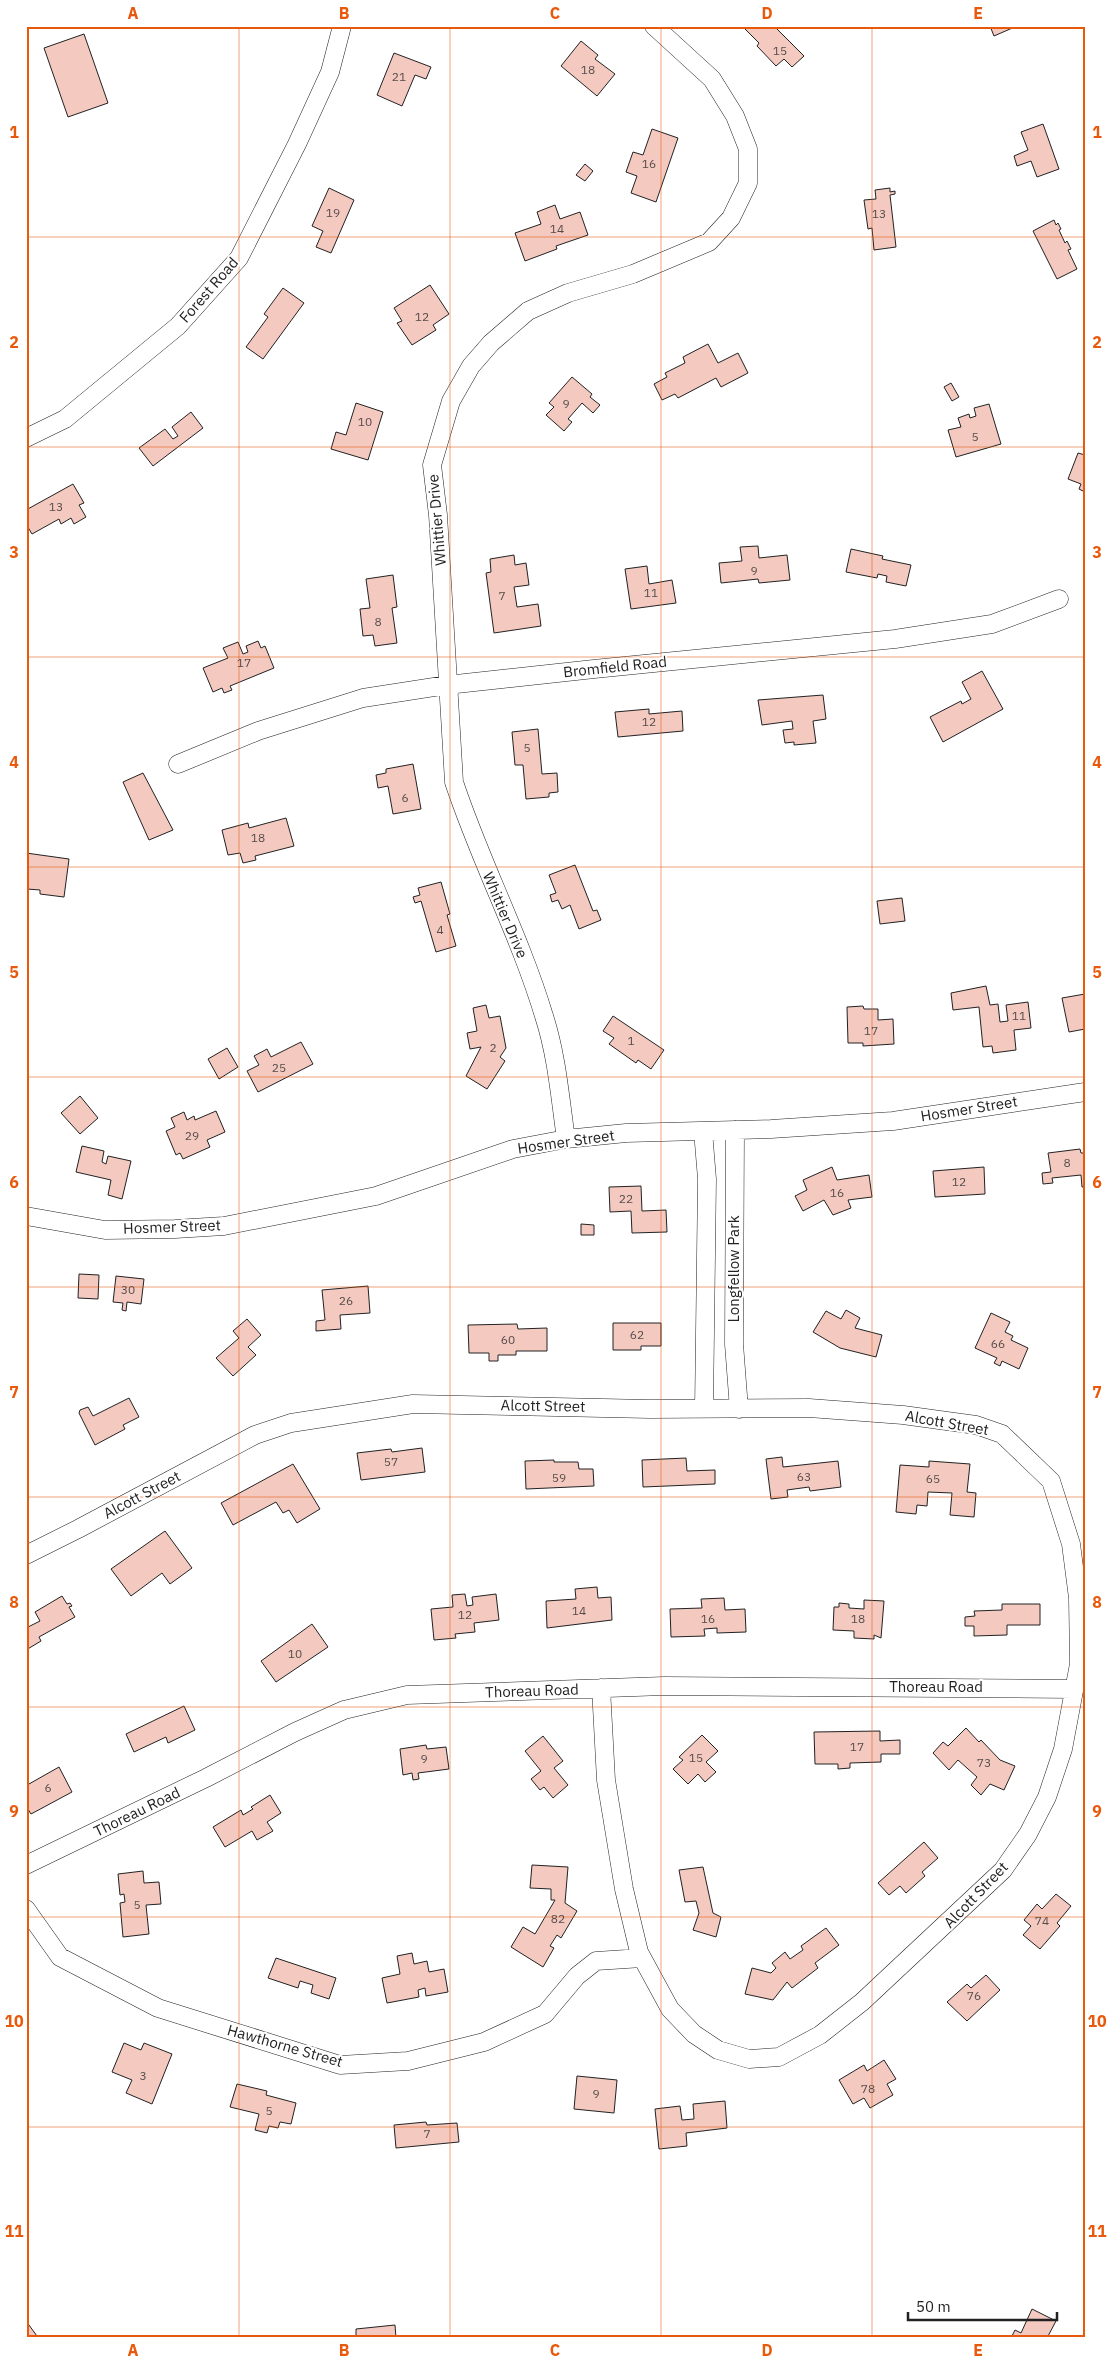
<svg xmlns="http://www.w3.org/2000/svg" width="1111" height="2364" viewBox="0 0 1111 2364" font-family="'IBM Plex Sans',sans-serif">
  <rect width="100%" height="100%" fill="#fff"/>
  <path fill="#f3c9c0" stroke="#222" d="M 747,26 L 780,26 L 777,29 L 804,56 L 792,67 L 784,59 L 776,66 L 757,46 L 759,43 L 745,29 Z
    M 990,26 L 1017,26 L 994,36 Z
    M 84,34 L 108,103 L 68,117 L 44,48 Z
    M 581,41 L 598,55 L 595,59 L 615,74 L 597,96 L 561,66 Z
    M 394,53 L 431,67 L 426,79 L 415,75 L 402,106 L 377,95 Z
    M 1043,124 L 1059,169 L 1037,177 L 1031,161 L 1017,166 L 1014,156 L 1028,150 L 1021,132 Z
    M 652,129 L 678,138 L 656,202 L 631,193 L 637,176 L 626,172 L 633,152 L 643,155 Z
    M 585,164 L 593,171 L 585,181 L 576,175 Z
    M 329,188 L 354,200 L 331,253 L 316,247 L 323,231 L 312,226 Z
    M 890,188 L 890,192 L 895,191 L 895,194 L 890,195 L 896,247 L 874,250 L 872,228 L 868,229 L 864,200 L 876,199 L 875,190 Z
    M 555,205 L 560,219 L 580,212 L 588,235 L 556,246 L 557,249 L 525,261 L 515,233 L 541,224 L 537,212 Z
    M 1054,220 L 1056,225 L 1058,223 L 1061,229 L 1059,230 L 1065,243 L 1067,241 L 1071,249 L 1068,250 L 1077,269 L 1057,279 L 1033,231 Z
    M 430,285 L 449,314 L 433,325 L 436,330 L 412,345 L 397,323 L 402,321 L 394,308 Z
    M 283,288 L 304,303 L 263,359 L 246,347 L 268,317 L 264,314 Z
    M 708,344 L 718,363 L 738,353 L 748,373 L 721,387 L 716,378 L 678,398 L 675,394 L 662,400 L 654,384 L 667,377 L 665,373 L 685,363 L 683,357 Z
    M 572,377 L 592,394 L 590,397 L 600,405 L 593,413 L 582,403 L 568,419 L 572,422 L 564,431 L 546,415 L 554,407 L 549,403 Z
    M 951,383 L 959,397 L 952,401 L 944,387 Z
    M 356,403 L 383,412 L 368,460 L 331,449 L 336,432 L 346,435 Z
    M 989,404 L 1001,444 L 956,457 L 948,430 L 961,427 L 958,418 L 969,414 L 970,418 L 976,416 L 974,408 Z
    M 191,412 L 203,428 L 153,466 L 139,448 L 165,429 L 173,439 L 178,436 L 172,427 Z
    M 1078,453 L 1085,455 L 1085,492 L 1079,489 L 1081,484 L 1068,479 Z
    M 73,484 L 84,503 L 79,505 L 86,517 L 74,524 L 71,518 L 61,524 L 59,519 L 32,534 L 26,524 L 26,510 Z
    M 758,546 L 759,558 L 787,555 L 790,580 L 759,583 L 758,579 L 721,583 L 719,563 L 742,561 L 740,547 Z
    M 851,549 L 883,556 L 882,559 L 911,565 L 906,586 L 886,582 L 887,576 L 878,574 L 877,578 L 846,572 Z
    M 514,555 L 515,565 L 526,563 L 529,585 L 514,587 L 517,607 L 538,604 L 541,626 L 494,633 L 486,573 L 491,572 L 490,559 Z
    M 647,566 L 649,584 L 672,580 L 676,603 L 631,609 L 625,569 Z
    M 393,575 L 397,607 L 392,608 L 397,643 L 375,646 L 373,635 L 363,636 L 360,609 L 370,608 L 366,579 Z
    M 258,641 L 261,648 L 265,646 L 274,668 L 230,686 L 232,690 L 224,693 L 222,688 L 213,692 L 203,668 L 228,658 L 223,648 L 238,642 L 243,654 L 248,652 L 246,646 Z
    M 982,671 L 1003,709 L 943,742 L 930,717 L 961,701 L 962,704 L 971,699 L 962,682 Z
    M 823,695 L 826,719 L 813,721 L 816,743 L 794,745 L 794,742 L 785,743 L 783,730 L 793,729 L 792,721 L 762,725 L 758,700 Z
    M 649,709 L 649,714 L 682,711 L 683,731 L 618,737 L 615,712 Z
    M 538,729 L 542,774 L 557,773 L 558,792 L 549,793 L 549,797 L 526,799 L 523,765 L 515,765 L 512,732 Z
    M 413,764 L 421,809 L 393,814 L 388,786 L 378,788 L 376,775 L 386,773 L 386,769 Z
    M 143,773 L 173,830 L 149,840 L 123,782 Z
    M 286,818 L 294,846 L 255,856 L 256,860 L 243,863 L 240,853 L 228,855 L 222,830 L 248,823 L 249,828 Z
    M 26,853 L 69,859 L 64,897 L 40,894 L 40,890 L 27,889 Z
    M 575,865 L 593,911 L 597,910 L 601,920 L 579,929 L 570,905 L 562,909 L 558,900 L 552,902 L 550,895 L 556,893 L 549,875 Z
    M 441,882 L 450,914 L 447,915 L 456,946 L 436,952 L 421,901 L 415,903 L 413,897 L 420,895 L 418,888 Z
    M 902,898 L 905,921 L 880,924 L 877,901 Z
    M 986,986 L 990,1005 L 998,1004 L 1000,1022 L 1008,1021 L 1006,1005 L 1028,1002 L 1031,1028 L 1014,1030 L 1016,1050 L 993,1053 L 992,1046 L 983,1047 L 979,1007 L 953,1010 L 951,993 Z
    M 1085,994 L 1085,1029 L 1069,1032 L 1062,998 Z
    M 486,1005 L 489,1018 L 500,1016 L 506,1048 L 500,1057 L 505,1061 L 487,1089 L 466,1076 L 481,1047 L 470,1049 L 467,1033 L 477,1031 L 473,1008 Z
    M 863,1006 L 864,1009 L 878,1009 L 878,1020 L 893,1019 L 894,1044 L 863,1046 L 863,1043 L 848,1043 L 847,1007 Z
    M 613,1016 L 664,1050 L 651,1069 L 638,1060 L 636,1063 L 609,1044 L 614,1038 L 603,1031 Z
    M 301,1042 L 313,1064 L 258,1092 L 247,1071 L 259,1065 L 254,1056 L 267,1049 L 271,1057 Z
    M 227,1048 L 238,1067 L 219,1079 L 208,1059 Z
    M 80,1096 L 98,1118 L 80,1134 L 61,1113 Z
    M 216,1111 L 225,1132 L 207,1140 L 210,1147 L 183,1159 L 180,1153 L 176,1155 L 166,1131 L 175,1127 L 171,1118 L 184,1112 L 187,1120 L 194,1116 L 195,1120 Z
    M 82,1146 L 104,1151 L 102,1162 L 106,1164 L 108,1156 L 131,1161 L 122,1199 L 108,1195 L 111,1180 L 76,1172 Z
    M 1080,1149 L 1081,1153 L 1085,1153 L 1085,1187 L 1082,1187 L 1081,1175 L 1052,1178 L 1053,1183 L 1043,1184 L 1042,1173 L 1051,1172 L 1048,1153 Z
    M 832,1167 L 837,1180 L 869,1175 L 872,1197 L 848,1200 L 851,1208 L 833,1215 L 824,1200 L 803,1211 L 795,1196 L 807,1190 L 803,1180 Z
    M 984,1167 L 985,1194 L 935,1197 L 933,1171 Z
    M 641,1186 L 642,1211 L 666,1210 L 667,1232 L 632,1233 L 631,1211 L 610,1212 L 609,1187 Z
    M 581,1224 L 594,1225 L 594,1235 L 581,1235 Z
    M 79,1274 L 99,1275 L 98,1299 L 78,1298 Z
    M 116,1276 L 144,1279 L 141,1304 L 127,1302 L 126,1311 L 122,1310 L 123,1303 L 113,1302 Z
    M 368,1286 L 370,1313 L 340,1315 L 341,1329 L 316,1331 L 316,1321 L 325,1320 L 322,1290 Z
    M 846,1310 L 860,1318 L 855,1328 L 882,1335 L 876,1357 L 840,1348 L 813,1332 L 826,1311 L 841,1319 Z
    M 991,1313 L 1010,1322 L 1005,1332 L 1013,1336 L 1011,1340 L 1028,1348 L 1019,1369 L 1002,1361 L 1000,1366 L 994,1363 L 997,1358 L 975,1348 Z
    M 247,1319 L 261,1335 L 248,1347 L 256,1355 L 233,1376 L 216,1358 L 239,1338 L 233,1331 Z
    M 613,1323 L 661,1323 L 661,1346 L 641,1346 L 641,1350 L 613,1350 Z
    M 517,1324 L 518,1329 L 547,1328 L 547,1351 L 516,1351 L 516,1355 L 498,1355 L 498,1361 L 489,1361 L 489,1353 L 469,1353 L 468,1325 Z
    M 129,1398 L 139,1417 L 123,1425 L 125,1429 L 95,1445 L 79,1413 L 80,1410 L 88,1407 L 93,1416 Z
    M 422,1448 L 425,1472 L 361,1480 L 357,1453 L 391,1449 L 392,1452 Z
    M 782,1457 L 783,1467 L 838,1461 L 841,1487 L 810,1491 L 809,1487 L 787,1490 L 788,1497 L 771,1499 L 766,1459 Z
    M 686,1458 L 687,1471 L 715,1470 L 715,1484 L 643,1487 L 642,1460 Z
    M 554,1460 L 554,1462 L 578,1462 L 579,1469 L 593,1469 L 594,1486 L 526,1489 L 525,1461 Z
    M 929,1461 L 970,1464 L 967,1492 L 976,1493 L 974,1517 L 950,1515 L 952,1493 L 928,1492 L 927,1506 L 917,1505 L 916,1514 L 896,1512 L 900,1465 L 929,1467 Z
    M 293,1464 L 320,1509 L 297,1523 L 289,1510 L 283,1513 L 276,1502 L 233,1525 L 221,1503 Z
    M 165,1531 L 192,1568 L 170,1584 L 162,1573 L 131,1596 L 111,1569 Z
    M 597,1587 L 598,1598 L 611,1597 L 612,1620 L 547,1628 L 546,1601 L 576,1599 L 575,1589 Z
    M 465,1594 L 467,1606 L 473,1605 L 472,1597 L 496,1594 L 499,1620 L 474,1623 L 475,1632 L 455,1634 L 456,1638 L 434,1640 L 431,1609 L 453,1607 L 452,1595 Z
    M 62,1596 L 67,1604 L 70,1603 L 72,1606 L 69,1607 L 75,1617 L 39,1637 L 41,1641 L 26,1650 L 26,1628 L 40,1621 L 35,1612 Z
    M 724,1598 L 725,1610 L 745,1609 L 746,1632 L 717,1633 L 717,1628 L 704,1629 L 705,1636 L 671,1637 L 670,1609 L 702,1608 L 701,1599 Z
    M 864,1600 L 884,1601 L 881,1638 L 874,1635 L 874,1639 L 854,1638 L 854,1631 L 833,1630 L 834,1607 L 839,1607 L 839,1603 L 849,1604 L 849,1608 L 864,1609 Z
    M 1002,1604 L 1040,1604 L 1040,1625 L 1007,1625 L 1007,1635 L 974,1636 L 974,1626 L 965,1626 L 965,1617 L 975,1616 L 974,1611 L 1002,1610 Z
    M 312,1624 L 328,1647 L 276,1682 L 261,1661 Z
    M 184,1706 L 195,1730 L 168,1743 L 166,1737 L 134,1752 L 126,1734 Z
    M 966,1728 L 979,1742 L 981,1740 L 1000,1760 L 1015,1766 L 1004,1790 L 990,1784 L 981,1795 L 971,1785 L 977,1777 L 958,1760 L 949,1770 L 933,1753 L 943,1742 L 948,1746 Z
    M 880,1731 L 880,1741 L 900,1740 L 900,1754 L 881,1754 L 881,1762 L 850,1763 L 850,1768 L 838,1769 L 838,1764 L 815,1764 L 814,1732 Z
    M 702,1735 L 718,1751 L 706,1762 L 716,1772 L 705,1782 L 698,1774 L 688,1784 L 673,1769 L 683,1760 L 679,1757 Z
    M 543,1736 L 563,1761 L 554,1768 L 568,1785 L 553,1798 L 544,1787 L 540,1790 L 531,1779 L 541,1771 L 525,1751 Z
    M 426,1745 L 427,1749 L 446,1747 L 449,1769 L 418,1773 L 419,1779 L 413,1780 L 412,1773 L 403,1775 L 400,1749 Z
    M 59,1767 L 72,1792 L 31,1814 L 26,1806 L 26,1778 L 29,1784 Z
    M 270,1795 L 281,1813 L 267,1822 L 273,1831 L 257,1840 L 252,1831 L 225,1847 L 213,1827 L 241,1810 L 243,1815 L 253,1809 L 251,1807 Z
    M 924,1842 L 938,1858 L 922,1872 L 925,1876 L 906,1893 L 900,1886 L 889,1895 L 878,1883 Z
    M 532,1865 L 568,1867 L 565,1903 L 577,1911 L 561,1938 L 557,1935 L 550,1946 L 554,1948 L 543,1967 L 511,1947 L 523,1927 L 535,1934 L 555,1900 L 551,1900 L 551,1889 L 530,1888 Z
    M 703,1867 L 713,1913 L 721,1917 L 716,1937 L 693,1930 L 699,1913 L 696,1901 L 685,1902 L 679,1870 Z
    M 143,1871 L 144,1883 L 159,1882 L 161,1904 L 146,1905 L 149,1934 L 123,1937 L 120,1903 L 125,1902 L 124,1894 L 120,1895 L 118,1874 Z
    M 1056,1894 L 1071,1906 L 1057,1923 L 1060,1926 L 1040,1949 L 1023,1935 L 1031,1926 L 1024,1920 L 1037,1904 L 1042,1909 Z
    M 826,1928 L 839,1945 L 815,1963 L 818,1968 L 792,1988 L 787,1982 L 773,2000 L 745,1994 L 752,1968 L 771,1973 L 776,1968 L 772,1963 L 785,1952 L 790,1959 L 803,1950 L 801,1946 Z
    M 412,1953 L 414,1964 L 427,1961 L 429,1972 L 444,1969 L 448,1992 L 426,1996 L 425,1988 L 418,1990 L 419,1997 L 387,2003 L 382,1978 L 400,1974 L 397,1956 Z
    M 276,1958 L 336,1978 L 329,1999 L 311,1993 L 313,1985 L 300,1981 L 298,1988 L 268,1978 Z
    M 986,1975 L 1000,1990 L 967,2021 L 947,2002 L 967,1984 L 971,1988 Z
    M 124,2043 L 141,2050 L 144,2043 L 172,2054 L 152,2104 L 126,2093 L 132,2080 L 112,2072 Z
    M 884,2060 L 896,2079 L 887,2084 L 893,2095 L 870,2108 L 864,2098 L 853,2104 L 839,2080 L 864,2065 L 867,2071 Z
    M 577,2076 L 617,2080 L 614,2113 L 574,2109 Z
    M 237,2084 L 267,2091 L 266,2095 L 296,2103 L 291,2124 L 280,2122 L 278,2128 L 269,2126 L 267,2133 L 255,2130 L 259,2114 L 230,2107 Z
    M 725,2101 L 727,2128 L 686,2133 L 687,2146 L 659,2149 L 655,2109 L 680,2106 L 682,2120 L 694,2119 L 693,2104 Z
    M 426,2122 L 427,2125 L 457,2123 L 459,2142 L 396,2148 L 394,2125 Z
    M 1032,2309 L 1056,2321 L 1047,2338 L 1011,2338 L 1015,2330 L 1021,2333 Z
    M 26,2321 L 37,2336 L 34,2338 L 26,2338 Z
    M 395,2325 L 396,2338 L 343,2338 L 356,2336 L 356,2329 Z"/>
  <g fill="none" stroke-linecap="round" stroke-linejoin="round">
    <defs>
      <path id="minor" d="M 26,438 L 65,419 L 178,326 L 239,258 L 297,144 L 330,72 L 342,26
        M 178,764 L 258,731 L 363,698 L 447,685 L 594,669 L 895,639 L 992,624 L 1059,599
        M 735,1130 L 734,1344 L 739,1409
        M 703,1131 L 707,1179 L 704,1409
        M 566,1139 C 560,1098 557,1056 544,1016 C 520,936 480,861 454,782 L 438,515 L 432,465 L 451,401 L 471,366 L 491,343 L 528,311 L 568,293 L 633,274 L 709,242 L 731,218 L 748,183 L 748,149 L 735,116 L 712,79 L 654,26
        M 26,1216 L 105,1230 L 175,1229 L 224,1226 L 376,1196 L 513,1149 L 566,1139 L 626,1133 L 771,1129 L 893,1121 L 1085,1092
        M 26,1555 L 78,1529 L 255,1435 L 291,1423 L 413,1404 L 650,1409 L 809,1408 L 903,1415 L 976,1425 L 1002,1434 L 1051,1481 L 1071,1544 L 1078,1598 L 1079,1664 L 1063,1749 L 1047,1797 L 1028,1834 L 1003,1870 L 862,2002 L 820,2035 L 779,2057 L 749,2059 L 718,2050 L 694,2034 L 670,2009 L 639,1952 L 624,1889 L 606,1780 L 601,1688
        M 26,1865 L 206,1778 L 295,1732 L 344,1710 L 407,1695 L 664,1686 L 1074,1689
        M 26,1909 L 60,1957 L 158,2008 L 340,2065 L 408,2061 L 484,2042 L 545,2014 L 577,1976 L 596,1961 L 642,1958"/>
    </defs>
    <use href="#minor" stroke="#222" stroke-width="19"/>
    <use href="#minor" stroke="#fff" stroke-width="18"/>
  </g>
  <path fill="none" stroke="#e8590c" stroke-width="1" stroke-opacity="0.55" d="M 239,26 L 239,2338M 450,26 L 450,2338M 661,26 L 661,2338M 872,26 L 872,2338M 26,237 L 1085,237M 26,447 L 1085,447M 26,657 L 1085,657M 26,867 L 1085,867M 26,1077 L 1085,1077M 26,1287 L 1085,1287M 26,1497 L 1085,1497M 26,1707 L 1085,1707M 26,1917 L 1085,1917M 26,2127 L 1085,2127"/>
  <g text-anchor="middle" stroke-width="4" stroke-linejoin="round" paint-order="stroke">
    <g font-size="12" fill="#564c4a">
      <text x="780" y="55">15</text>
      <text x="588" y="74">18</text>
      <text x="399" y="81">21</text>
      <text x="649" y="168">16</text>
      <text x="333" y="217">19</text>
      <text x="879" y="218">13</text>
      <text x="557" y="233">14</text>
      <text x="422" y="321">12</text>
      <text x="566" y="408">9</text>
      <text x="365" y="426">10</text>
      <text x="975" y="441">5</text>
      <text x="56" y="511">13</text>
      <text x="754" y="575">9</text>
      <text x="651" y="597">11</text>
      <text x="502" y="600">7</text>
      <text x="378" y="626">8</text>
      <text x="244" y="667">17</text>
      <text x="649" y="726">12</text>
      <text x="527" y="752">5</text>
      <text x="405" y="802">6</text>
      <text x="258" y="842">18</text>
      <text x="440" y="934">4</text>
      <text x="1019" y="1020">11</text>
      <text x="871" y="1035">17</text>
      <text x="631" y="1045">1</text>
      <text x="493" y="1052">2</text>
      <text x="279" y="1072">25</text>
      <text x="192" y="1140">29</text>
      <text x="1067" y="1167">8</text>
      <text x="959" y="1186">12</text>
      <text x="837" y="1197">16</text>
      <text x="626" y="1203">22</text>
      <text x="128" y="1294">30</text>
      <text x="346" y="1305">26</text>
      <text x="637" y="1339">62</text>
      <text x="508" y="1344">60</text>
      <text x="998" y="1348">66</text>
      <text x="391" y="1466">57</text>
      <text x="804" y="1481">63</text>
      <text x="559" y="1482">59</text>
      <text x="933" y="1483">65</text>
      <text x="579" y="1615">14</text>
      <text x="465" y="1619">12</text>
      <text x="708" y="1623">16</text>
      <text x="858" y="1623">18</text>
      <text x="295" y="1658">10</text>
      <text x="857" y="1751">17</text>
      <text x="696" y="1762">15</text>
      <text x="424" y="1763">9</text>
      <text x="984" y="1767">73</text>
      <text x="48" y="1792">6</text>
      <text x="137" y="1909">5</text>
      <text x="558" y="1923">82</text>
      <text x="1042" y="1925">74</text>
      <text x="974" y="2000">76</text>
      <text x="143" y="2080">3</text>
      <text x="868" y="2093">78</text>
      <text x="596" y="2098">9</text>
      <text x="269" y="2115">5</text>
      <text x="427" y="2138">7</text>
    </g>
    <g font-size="15" fill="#222" stroke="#fff">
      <text transform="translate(209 290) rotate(-49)" y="5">Forest Road</text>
      <text transform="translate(437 520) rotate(-95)" y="5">Whittier Drive</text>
      <text transform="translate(615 667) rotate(-6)" y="5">Bromfield Road</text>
      <text transform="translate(505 915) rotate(67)" y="5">Whittier Drive</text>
      <text transform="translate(969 1109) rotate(-9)" y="5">Hosmer Street</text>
      <text transform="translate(566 1142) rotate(-8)" y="5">Hosmer Street</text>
      <text transform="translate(172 1227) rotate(-2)" y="5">Hosmer Street</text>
      <text transform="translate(734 1269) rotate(-90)" y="5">Longfellow Park</text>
      <text transform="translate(543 1406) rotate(1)" y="5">Alcott Street</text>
      <text transform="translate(947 1423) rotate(10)" y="5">Alcott Street</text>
      <text transform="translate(142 1495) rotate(-28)" y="5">Alcott Street</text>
      <text x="936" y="1692">Thoreau Road</text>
      <text transform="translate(532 1691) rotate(-2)" y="5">Thoreau Road</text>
      <text transform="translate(137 1812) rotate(-26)" y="5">Thoreau Road</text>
      <text transform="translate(976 1895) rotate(-46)" y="5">Alcott Street</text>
      <text transform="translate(285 2046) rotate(16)" y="5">Hawthorne Street</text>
    </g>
  </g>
  <rect width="1111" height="2364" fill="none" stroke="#ffffff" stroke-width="55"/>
  <path d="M908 2312v8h149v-8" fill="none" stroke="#222222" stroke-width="2.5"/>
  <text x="916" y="2312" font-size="15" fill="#222222" stroke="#ffffff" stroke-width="4" paint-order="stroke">50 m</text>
  <rect x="28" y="28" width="1056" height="2308" fill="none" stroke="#e8590c" stroke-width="2"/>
  <g font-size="16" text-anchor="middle" font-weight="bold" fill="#e8590c">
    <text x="133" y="19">A</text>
    <text x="344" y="19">B</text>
    <text x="555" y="19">C</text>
    <text x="767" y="19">D</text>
    <text x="978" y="19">E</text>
    <text x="14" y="138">1</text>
    <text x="1097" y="138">1</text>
    <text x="14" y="348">2</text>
    <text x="1097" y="348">2</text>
    <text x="14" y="558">3</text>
    <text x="1097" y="558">3</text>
    <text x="14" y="768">4</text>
    <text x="1097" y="768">4</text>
    <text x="14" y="978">5</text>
    <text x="1097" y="978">5</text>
    <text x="14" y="1188">6</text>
    <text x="1097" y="1188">6</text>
    <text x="14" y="1398">7</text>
    <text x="1097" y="1398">7</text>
    <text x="14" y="1608">8</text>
    <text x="1097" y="1608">8</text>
    <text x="14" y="1817">9</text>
    <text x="1097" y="1817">9</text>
    <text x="14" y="2027">10</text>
    <text x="1097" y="2027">10</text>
    <text x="14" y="2237">11</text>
    <text x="1097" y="2237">11</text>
    <text x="133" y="2356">A</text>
    <text x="344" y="2356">B</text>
    <text x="555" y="2356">C</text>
    <text x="767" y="2356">D</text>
    <text x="978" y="2356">E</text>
  </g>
</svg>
